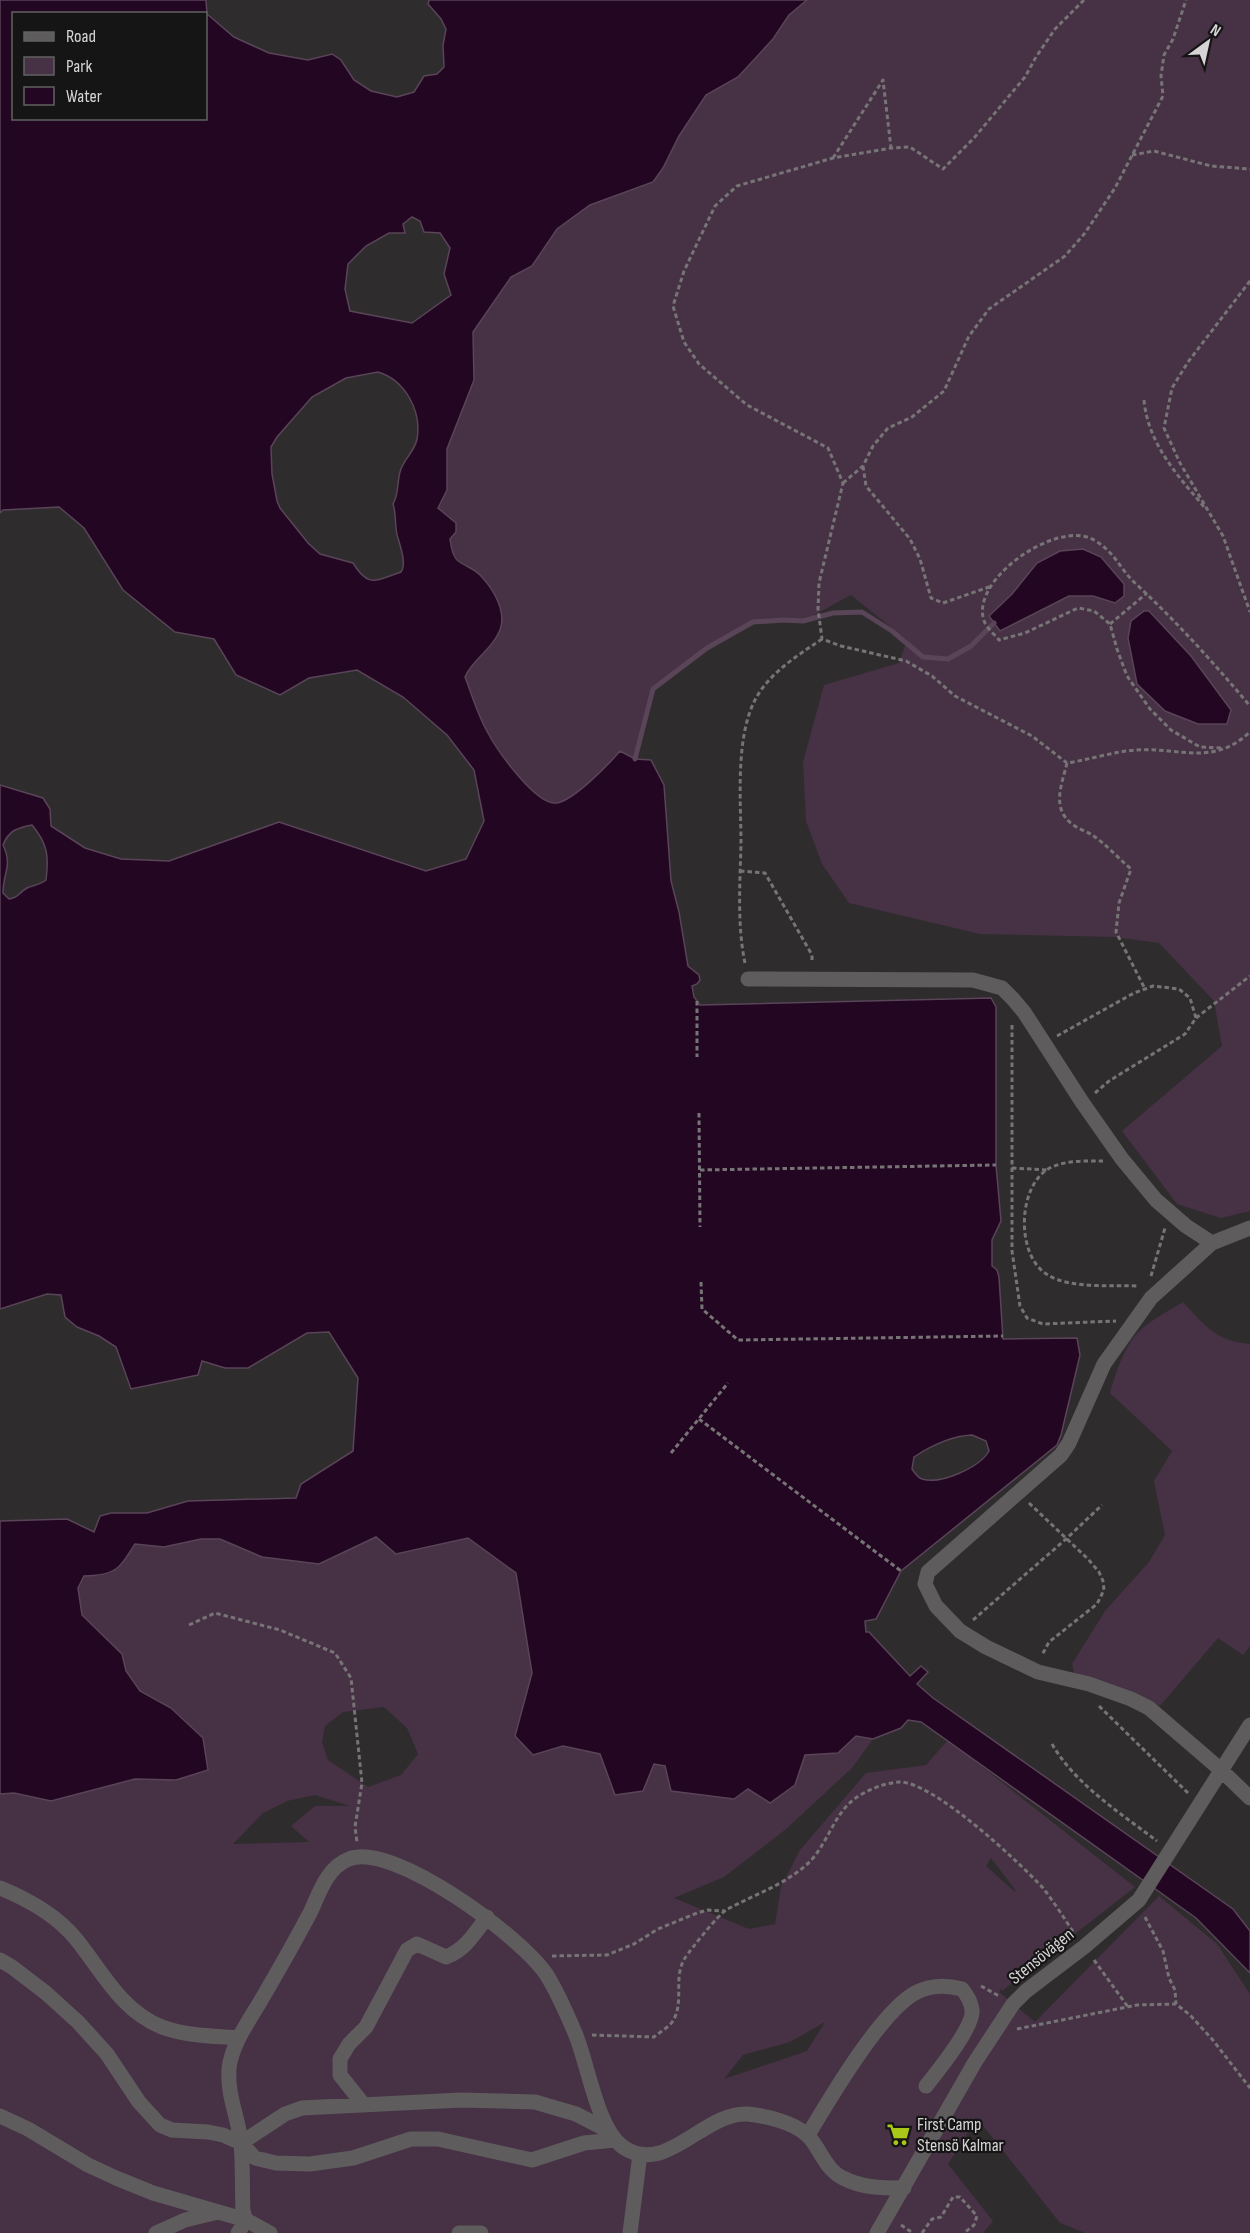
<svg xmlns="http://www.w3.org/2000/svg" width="1250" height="2233" viewBox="0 0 1250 2233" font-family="'Sofia Sans Condensed',sans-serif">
  <rect width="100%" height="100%" fill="#2f2c2e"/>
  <path fill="#473145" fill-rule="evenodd" d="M 807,0 L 1250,0 L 1250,1211 L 1221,1218 L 1177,1204 L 1122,1131 L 1222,1046 L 1214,1001 L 1159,943 L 1115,937 L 980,934 L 849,903 L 822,864 L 806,821 L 803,762 L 824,685 L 899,663 L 907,640 L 851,595 L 803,621 L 784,620 L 753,622 L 707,648 L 653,689 L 635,759 L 620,751 C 608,765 574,801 557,803 C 536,806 497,750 488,733 C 478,716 472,695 465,677 L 470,666 L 484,653 L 471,568 C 455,559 453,557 450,539 L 456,532 L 456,523 L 438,508 L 447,490 L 447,449 L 474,380 L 473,332 L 511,277 L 532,266 L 557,229 L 590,205 L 653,182 L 663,168 L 679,136 L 706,95 L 738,77 L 773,39 L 789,15 ZM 1124,584 L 1115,603 L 1093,596 L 1069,596 L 1000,631 L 990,617 L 1012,594 ZM 1150,611 L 1191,656 L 1231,710 L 1227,724 Z
    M 1183,1302 C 1205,1326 1216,1341 1250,1344 L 1250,1646 L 1243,1655 L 1218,1638 L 1160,1706 C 1131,1689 1107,1683 1075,1676 L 1072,1664 L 1105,1611 L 1149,1562 L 1165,1535 L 1154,1481 L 1172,1451 L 1110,1393 C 1114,1377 1123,1351 1134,1337 C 1146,1322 1167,1312 1183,1302 Z
    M 376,1537 L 396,1554 L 468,1538 L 516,1572 L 532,1673 L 515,1736 L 533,1755 L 563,1746 L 665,1766 L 748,1789 L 795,1785 L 805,1755 L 838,1753 L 856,1735 L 873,1739 L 852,1768 L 785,1830 L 724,1877 L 674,1898 L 749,1929 L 775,1924 L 781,1887 L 800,1850 L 866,1773 L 926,1765 L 948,1740 L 1135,1887 L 1002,1991 L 1001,1989 L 999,1992 L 1035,2022 L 1159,1896 L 1217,1944 L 1250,1994 L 1250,2233 L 1085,2233 L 1060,2223 L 977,2118 L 948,2164 L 993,2221 L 983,2233 L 0,2233 L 0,1794 L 14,1793 L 51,1801 L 135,1779 L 176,1780 L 171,1708 L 140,1691 L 126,1671 L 122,1654 L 82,1615 L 78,1588 L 84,1576 C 116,1577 119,1569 135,1544 L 164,1547 L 201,1539 L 220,1539 L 262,1557 L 319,1564 ZM 384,1707 L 407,1728 L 418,1754 L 401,1775 L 368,1787 L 328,1760 L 322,1742 L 325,1726 L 343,1712 ZM 315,1795 L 350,1806 L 315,1806 L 291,1826 L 309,1842 L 233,1844 L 263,1813 L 287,1801 ZM 991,1858 L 1016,1891 L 1015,1892 L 986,1866 ZM 825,2022 L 807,2051 L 724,2079 L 743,2055 L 790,2042 Z"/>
  <path fill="#230722" stroke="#594458" stroke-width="1.5" fill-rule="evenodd" d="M 0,0 L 206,0 L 207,14 L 234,37 L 269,53 L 308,60 L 332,54 L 341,60 L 354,80 L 371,91 L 397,97 L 414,92 L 424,76 L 437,74 L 444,67 L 443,45 L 446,29 L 441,19 L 428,4 L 429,0 L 807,0 L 789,15 L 773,39 L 738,77 L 706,95 L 679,136 L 663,168 L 653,182 L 590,205 L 557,229 L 532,266 L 511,277 L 473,332 L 474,380 L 447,449 L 447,490 L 438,508 L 456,523 L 456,532 L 450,539 C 451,546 452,555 457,560 C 464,566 474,568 481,576 C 494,590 509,614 498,634 C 490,651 472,660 465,677 C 472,695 478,716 488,733 C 497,750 536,806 557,803 C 574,800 608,765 620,751 L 635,759 L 651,760 L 664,785 L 671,881 L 679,912 L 688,966 L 699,975 L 700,980 L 697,984 L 692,986 L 694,997 L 700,1005 L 991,998 L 996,1007 L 996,1165 L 1001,1221 L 992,1240 L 992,1266 L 997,1270 L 999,1277 L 1003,1339 L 1077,1338 L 1080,1355 L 1061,1435 L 1057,1445 L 901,1571 L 876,1619 L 865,1621 L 866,1632 L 869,1632 L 910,1676 L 921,1666 L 928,1672 L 917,1684 L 933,1698 L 1233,1909 L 1250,1931 L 1250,1973 L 1196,1918 L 921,1722 L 908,1720 L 901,1728 L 873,1739 L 856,1736 L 838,1753 L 805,1755 L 795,1785 L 770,1803 L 748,1789 L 734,1799 L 671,1791 L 665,1766 L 654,1764 L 643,1791 L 615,1795 L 600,1754 L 563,1746 L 533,1755 L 515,1736 L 532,1673 L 516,1573 L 468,1538 L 396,1554 L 376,1537 L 319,1564 L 262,1557 L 220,1539 L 201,1539 L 164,1547 L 135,1544 C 119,1569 116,1576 84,1576 L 78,1588 L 82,1615 L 122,1654 L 126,1671 L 140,1691 L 171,1708 L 203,1738 L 208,1770 L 176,1780 L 135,1779 L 51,1801 L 14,1793 L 0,1794 L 0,1521 L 67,1519 L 94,1532 L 100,1516 L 111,1513 L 147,1513 L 188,1501 L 296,1498 L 301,1484 L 353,1451 L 358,1378 L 329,1332 L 307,1333 L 248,1368 L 225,1368 L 202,1361 L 198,1375 L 131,1389 L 116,1347 L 99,1336 L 77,1327 L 65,1317 L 61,1295 L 47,1294 L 0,1309 L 0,785 L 43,798 L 50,809 L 51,826 L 85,848 L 121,859 L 169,861 L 279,822 L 426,871 L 466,859 L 484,821 L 474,770 L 447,735 L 403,697 L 357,670 L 309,678 L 280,695 L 236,675 L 214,639 L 175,632 L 123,590 L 84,528 L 59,507 L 3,510 L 0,513 ZM 14,14 L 206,14 L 206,118 L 14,118 ZM 412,217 L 420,221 L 424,232 L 440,233 L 450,248 L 444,274 L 451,295 L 412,323 L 350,311 L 345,289 L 348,264 L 366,246 L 389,233 L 405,233 L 403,224 ZM 378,372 C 405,380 422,411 417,439 C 415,451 403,460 400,472 C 397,483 399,494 393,504 C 397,515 394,527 398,538 C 400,546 405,558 403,567 C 403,569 402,570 401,572 C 376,580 369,589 353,563 L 320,554 L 308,543 L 280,508 L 277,501 L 272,474 L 271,447 L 277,437 L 312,397 L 346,378 ZM 32,825 C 48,844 49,857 46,880 C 40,885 33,885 27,888 C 18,893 20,897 9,899 L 3,893 C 3,872 13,866 3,845 C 9,830 17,828 32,825 ZM 972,1435 L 986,1441 L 989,1451 C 980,1467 941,1485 922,1479 C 917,1477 915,1473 912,1469 L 914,1457 C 932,1445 951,1436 972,1435 Z
    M 1083,549 L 1101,557 L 1124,584 L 1124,596 L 1115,603 L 1093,596 L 1069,596 L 1000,631 L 989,616 L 1012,594 L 1037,563 L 1060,551 Z
    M 1144,611 L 1149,611 L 1191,656 L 1231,710 L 1227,724 L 1198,724 L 1165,711 L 1137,684 L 1128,638 L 1131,621 Z"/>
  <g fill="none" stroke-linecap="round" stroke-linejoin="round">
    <path stroke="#594458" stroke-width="5" d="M 635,759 L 653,689 L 707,648 L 753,622 L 784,620 L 803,621 L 833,613 L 862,612 L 892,631 L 923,657 L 948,659 L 971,646 L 994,623"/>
    <path stroke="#777476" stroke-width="3" stroke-dasharray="4.5 3" stroke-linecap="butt" d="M 1084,0 L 1055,29 L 1036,57 L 1025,77 L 974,138 L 943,169 L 910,147 L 891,148 L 833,158 L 737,186 L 715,206 L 684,271 L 673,306 L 684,342 L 699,364 L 747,405 L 828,448 L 843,483 L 819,583 L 818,609 L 822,639 L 841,646 L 906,661 L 932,676 L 955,696 L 1032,736 L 1067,763 C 1087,760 1117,751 1136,750 C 1180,747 1212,767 1250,732
      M 1132,155 L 1154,151 L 1211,166 L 1250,169
      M 833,158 L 883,80 L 891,148
      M 1250,281 L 1188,362 L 1172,388 L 1164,428 L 1180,463 L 1223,536 L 1250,612
      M 1144,400 C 1148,444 1178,476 1205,508
      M 863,466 L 866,486 L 910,539 L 920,559 L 931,598 L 943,603 L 992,586
      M 843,483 L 863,466 L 873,446 L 888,428 L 912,417 L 944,391 L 969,336 L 989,309 L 1065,256 L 1085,233 L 1115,188 L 1163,96 L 1161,76 L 1164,55 L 1173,39 L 1186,0
      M 1110,624 L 1147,593
      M 1221,748 L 1200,747 L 1171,730 L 1150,709 L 1127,676 L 1117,649 L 1110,624 L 1094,611 L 1078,608 L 1025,633 L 999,640 C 995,635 988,629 985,623 C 966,582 1057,518 1094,540 C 1116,553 1119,568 1135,583 C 1177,622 1213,662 1250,706
      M 1067,763 C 1062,784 1051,808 1072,824 C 1078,829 1086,831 1092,835 C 1106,844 1118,858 1131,869 L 1119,903 L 1116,932 L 1145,989
      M 740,871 L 765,873 L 812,955 L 812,963
      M 745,963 C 737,925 740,883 741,844 C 741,801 735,739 755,700 C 769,673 797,656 822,639
      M 697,1001 L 697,1057
      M 1196,1018 L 1250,976
      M 1012,1025 L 1012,1251 L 1020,1306 L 1027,1318 L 1043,1324 L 1116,1321
      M 1057,1036 L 1134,993 L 1153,986 L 1179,989 L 1190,998 L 1196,1018 L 1185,1034 L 1109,1081 L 1095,1093
      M 699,1113 L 700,1227
      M 1103,1161 C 1086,1161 1063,1160 1048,1169 C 1017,1188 1016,1257 1048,1275 C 1070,1289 1113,1285 1139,1286
      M 1012,1168 L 1048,1170
      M 700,1170 L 996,1165
      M 1151,1276 L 1165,1228
      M 701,1282 L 702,1309 L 738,1340 L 1003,1336
      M 699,1419 L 901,1571
      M 671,1453 L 728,1383
      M 1029,1503 L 1088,1559 L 1099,1572 L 1103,1581 L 1104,1590 L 1097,1604 L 1049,1642 L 1042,1655
      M 973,1620 L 1066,1539 L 1102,1505
      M 189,1625 L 215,1613 L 280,1630 L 335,1653 L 351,1678 L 362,1783 L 355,1827 L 357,1842
      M 1099,1706 L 1189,1794
      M 1052,1744 C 1075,1784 1120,1813 1157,1841
      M 1145,1917 L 1163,1951 L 1169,1978 L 1175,1990 L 1176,2004
      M 552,1956 L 607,1955 L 634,1944 L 658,1929 L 697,1913 L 708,1910 L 724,1911
      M 1094,1960 L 1128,2007
      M 981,1986 L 999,1996
      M 1017,2029 L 1137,2005 L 1176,2004 L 1190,2015 L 1212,2039 L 1250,2088
      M 592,2035 L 654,2037 C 660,2032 671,2026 674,2019 C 684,2000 673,1977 685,1958 C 691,1949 718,1915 726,1910 C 753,1895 782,1886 805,1866 C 826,1849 832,1817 853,1800 C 865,1791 883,1783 899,1782 C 933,1781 1019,1862 1043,1888 C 1054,1902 1064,1918 1074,1933
      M 901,2225 L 913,2233
      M 922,2233 L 932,2219 L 941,2217 L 953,2197 L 960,2197 L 977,2216 L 974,2225 L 964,2233"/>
    <path stroke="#5f5c5e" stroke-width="15" d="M 748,979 L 973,980 L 1002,988 L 1013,999 L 1024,1012 L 1082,1102 L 1122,1159 L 1156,1200 L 1186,1226 L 1212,1243
      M 1250,1228 L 1212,1243 L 1151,1298 L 1104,1364 L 1069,1443 L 1061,1455 L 928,1572 L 925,1584 L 936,1606 L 960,1631 L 986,1647 L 1038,1672 L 1089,1684 L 1131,1699 L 1149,1708 L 1221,1770 L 1250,1798
      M 0,1888 C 27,1899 57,1916 76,1939 C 102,1971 121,2011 162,2027 C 186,2036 214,2036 239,2038
      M 0,1960 L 12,1967 L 46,1993 L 78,2022 L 107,2054 L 139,2102 L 160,2125 L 172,2130 L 208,2132 L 223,2135 L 241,2143 L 255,2158 L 276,2163 L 310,2164 L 353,2158 L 411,2139 L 438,2139 L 532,2160 L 584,2143 L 615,2140
      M 363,2104 L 340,2075 L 340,2059 L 349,2044 L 366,2027 L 407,1950 L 417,1944 L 446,1957 C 465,1950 475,1933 487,1917
      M 0,2116 L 28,2129 L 88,2165 L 116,2178 L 153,2193 L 246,2220 L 270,2233
      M 808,2135 C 829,2100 882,2009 917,1992 C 931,1985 947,1985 962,1989 C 967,1995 971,2001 972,2010 C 974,2027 937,2072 926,2086
      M 241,2143 L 285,2114 L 302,2108 L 461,2100 L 535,2102 L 576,2114 L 607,2130
      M 156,2233 L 185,2220 L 218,2212
      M 238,2233 L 246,2220 L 243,2211 C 242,2188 243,2165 241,2142 C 238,2117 227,2095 229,2069 C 231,2046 248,2022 260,2002 C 277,1973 294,1943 310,1913 C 319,1894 327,1867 349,1859 C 393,1841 525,1939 548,1977 C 558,1994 567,2014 575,2033 C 588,2063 597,2129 623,2147 C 666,2177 704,2111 748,2114 C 766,2116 793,2122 807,2135 C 819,2145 824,2169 843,2178 C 862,2188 882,2188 904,2188
      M 459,2233 L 481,2233
      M 630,2233 L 640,2154
      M 877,2233 L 975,2062 L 1013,2004 L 1026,1991 L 1084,1947 L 1139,1900 L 1250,1725"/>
  </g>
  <defs>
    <symbol id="supermarket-bare" viewBox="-9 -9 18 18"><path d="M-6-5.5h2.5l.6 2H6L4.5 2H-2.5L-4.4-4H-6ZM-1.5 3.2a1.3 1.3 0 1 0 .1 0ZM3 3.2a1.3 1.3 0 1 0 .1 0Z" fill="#aac717" stroke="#161516" stroke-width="2.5" paint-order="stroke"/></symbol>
  </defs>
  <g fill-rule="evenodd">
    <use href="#supermarket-bare" x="882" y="2118" width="33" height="33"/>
  </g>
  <g text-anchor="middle" stroke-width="4.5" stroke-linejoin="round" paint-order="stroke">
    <g font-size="18" fill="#d6d4d5" stroke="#161516">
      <text transform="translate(1041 1956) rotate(-39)" y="6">Stensövägen</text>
    </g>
    <g font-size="18" fill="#d6d4d5" stroke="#161516" text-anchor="start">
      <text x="917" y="2130">First Camp<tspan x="917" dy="21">Stensö Kalmar</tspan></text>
    </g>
  </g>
  <rect x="12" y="12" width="195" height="108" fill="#161516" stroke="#636162" stroke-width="1.5"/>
  <rect x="24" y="32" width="30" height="9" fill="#5f5c5e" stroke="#636162" stroke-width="1.5"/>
  <text x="66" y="42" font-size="18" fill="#d6d4d5">Road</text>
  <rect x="24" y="57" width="30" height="18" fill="#473145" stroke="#636162" stroke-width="1.5"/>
  <text x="66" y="72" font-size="18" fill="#d6d4d5">Park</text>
  <rect x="24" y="87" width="30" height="18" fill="#230722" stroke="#636162" stroke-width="1.5"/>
  <text x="66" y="102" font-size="18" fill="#d6d4d5">Water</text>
  <g transform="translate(1208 42) rotate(33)" stroke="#161516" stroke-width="4.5" paint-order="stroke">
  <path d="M0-4.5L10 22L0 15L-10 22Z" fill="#d6d4d5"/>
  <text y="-9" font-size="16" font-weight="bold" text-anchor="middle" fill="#d6d4d5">N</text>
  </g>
</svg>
